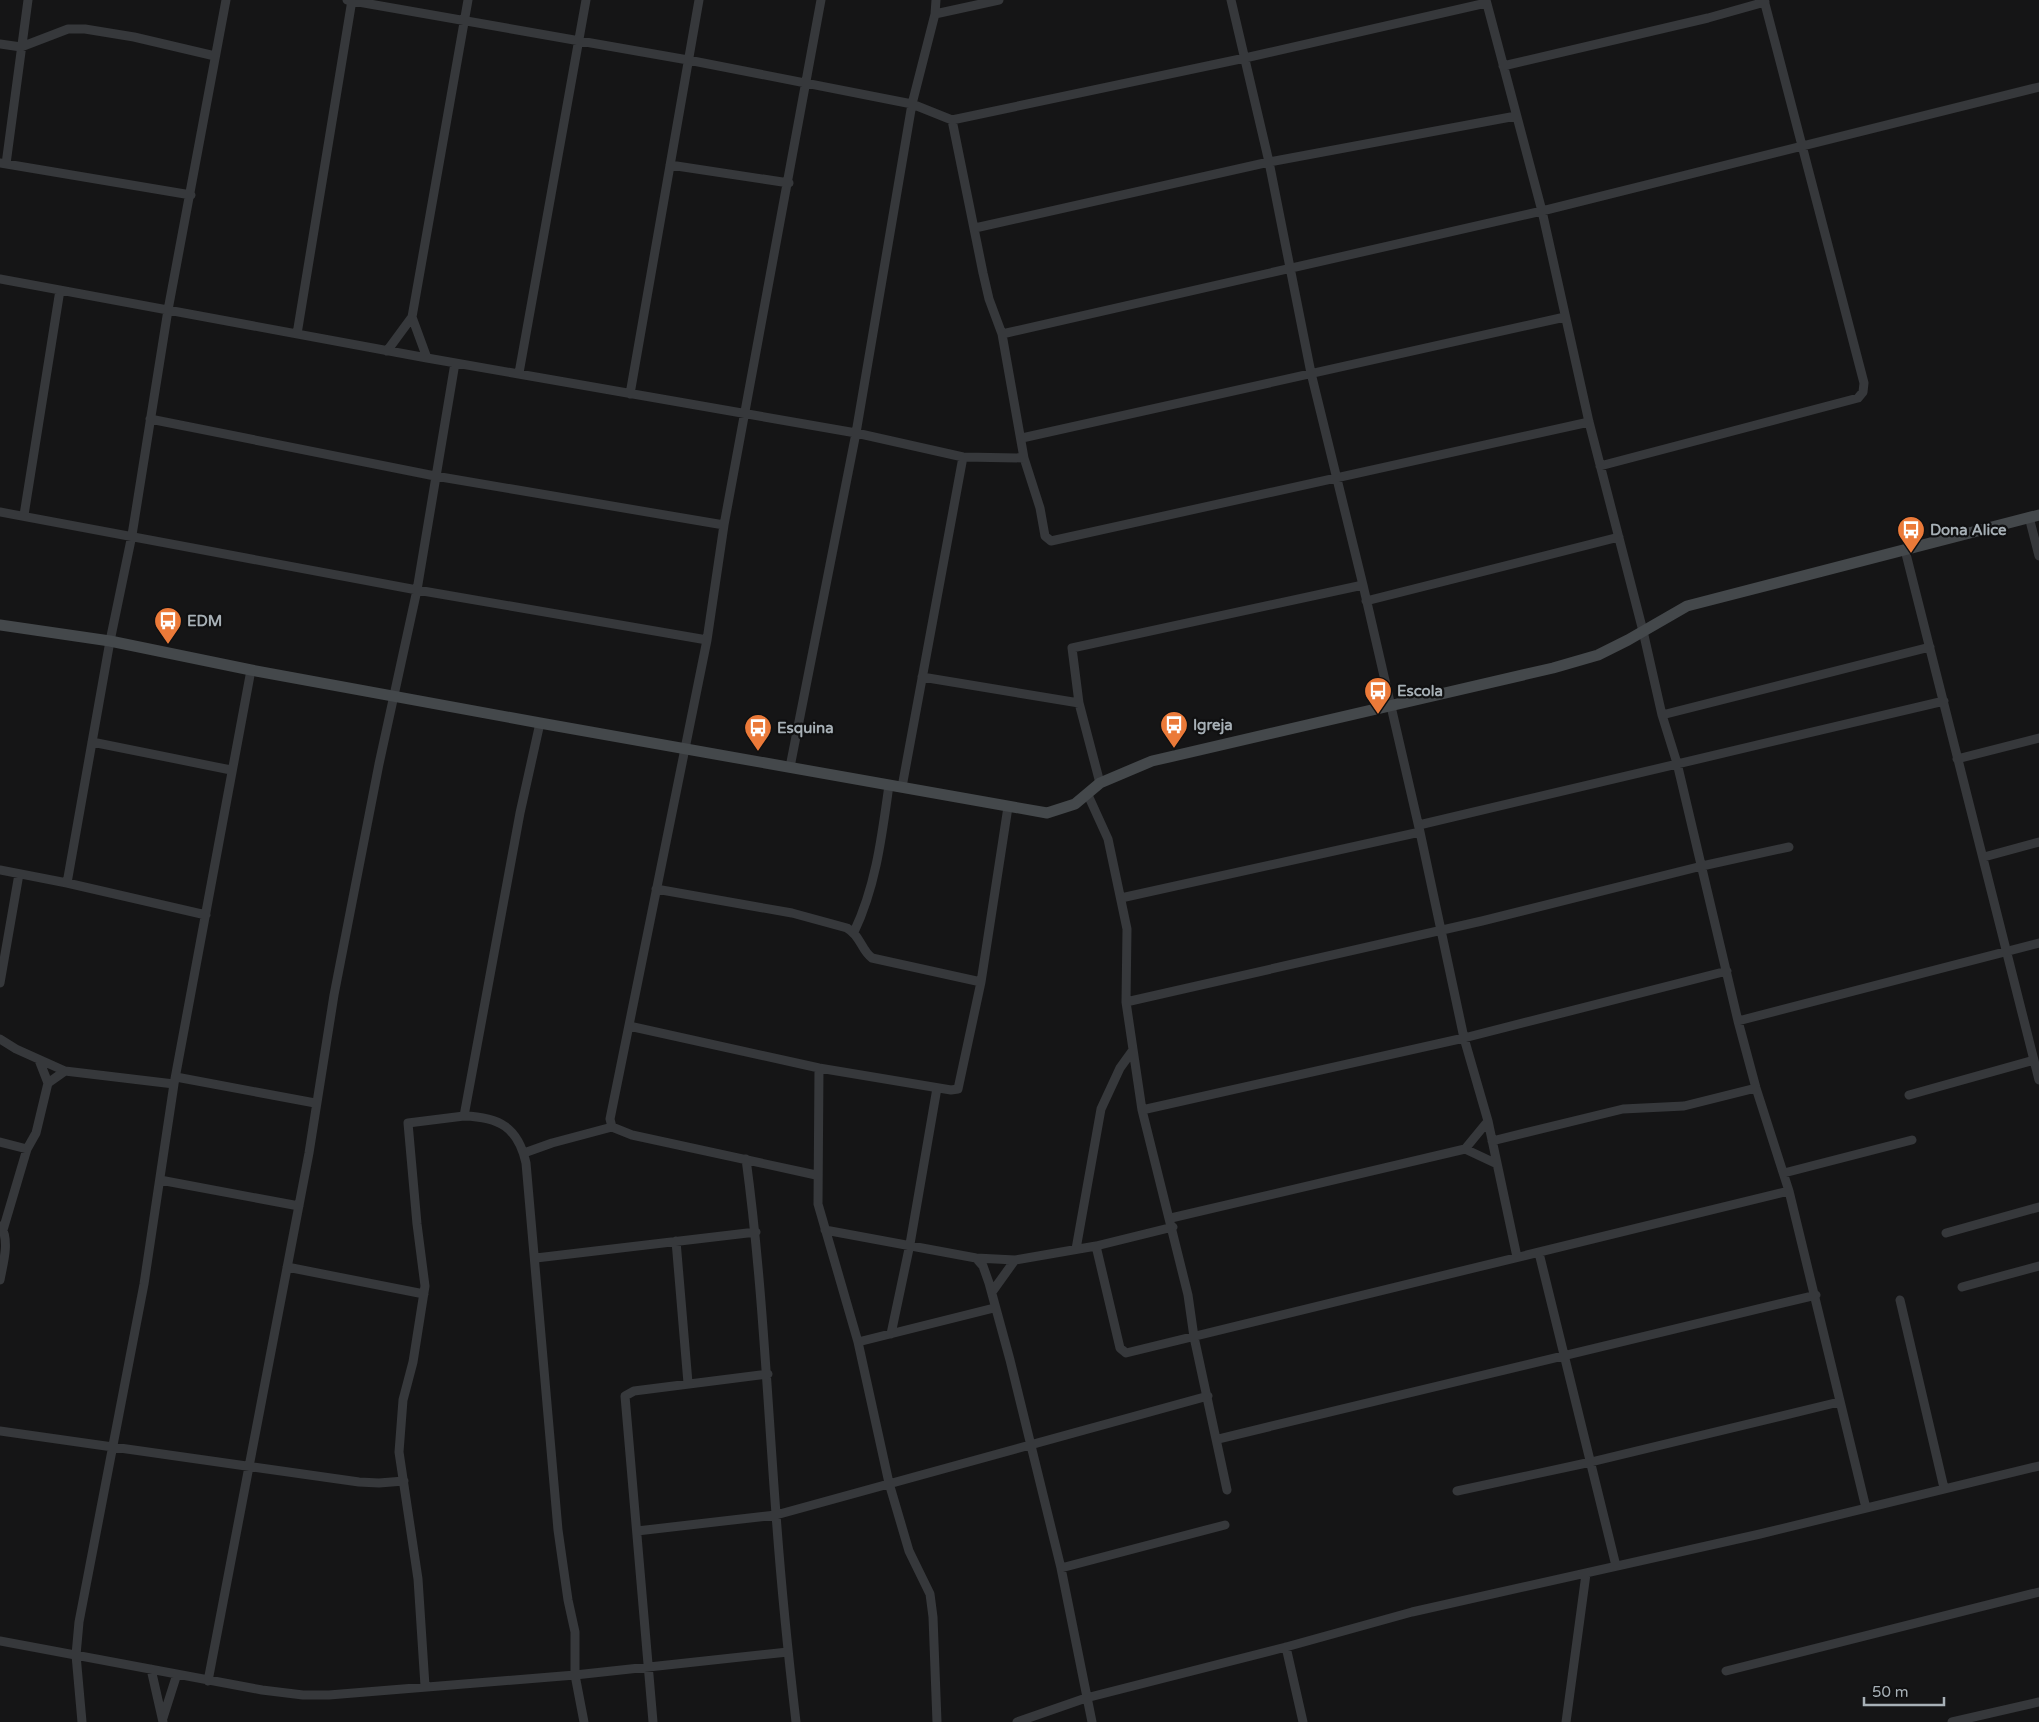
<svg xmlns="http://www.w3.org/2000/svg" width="2039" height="1722" viewBox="0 0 2039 1722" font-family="'Varela Round',sans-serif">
  <rect width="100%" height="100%" fill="#151516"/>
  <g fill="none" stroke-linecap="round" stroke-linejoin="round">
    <path stroke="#36383b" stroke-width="9" d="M 347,0 L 688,60 L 912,104 L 952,120 L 1245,58 L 1486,3
      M 1231,0 L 1269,162 L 1311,373 L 1363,585 L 1420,832 L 1464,1038 L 1488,1121 L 1517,1257
      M 1486,0 L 1542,211 L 1589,422 L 1643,631 L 1662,715 L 1677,763 L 1738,1021 L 1756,1088 L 1789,1191 L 1866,1508
      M 935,14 L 999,0
      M 0,44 L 21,47 L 68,29 L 85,29 L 134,37 L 215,56
      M 1503,66 L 1708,18 L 1765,2
      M 952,120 L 983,273 L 989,299 L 1002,334 L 1542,211 L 2039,87
      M 0,163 L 191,195
      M 6,164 L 28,0
      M 670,165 L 789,183
      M 975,228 L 1269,162 L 1516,116
      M 0,279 L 427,358 L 856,433 L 963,457 L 1024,458 L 1040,508 L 1045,536 L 1051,541 L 1589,422
      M 412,317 L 427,358
      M 297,334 L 352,0
      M 1002,334 L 1024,458
      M 387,351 L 412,317 L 468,0
      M 519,373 L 586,0
      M 630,394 L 699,0
      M 150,419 L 435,476 L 724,525
      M 1022,438 L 1565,317
      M 1600,466 L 1858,398 L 1863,392 L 1864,383 L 1764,0
      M 0,512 L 417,590 L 707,640
      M 24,515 L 60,290
      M 2029,517 L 2039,556
      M 1905,550 L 2039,1080
      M 1366,601 L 1619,537
      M 922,677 L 1079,703
      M 1662,715 L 1930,647
      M 92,742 L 231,770
      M 1957,759 L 2039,738
      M 790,767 L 856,433 L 912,104 L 935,14 L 936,0
      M 1100,783 L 1079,703 L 1072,648 L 1363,585
      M 902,787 L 963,457
      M 1088,795 L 1108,839 L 1127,929 L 1126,1002 L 1142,1110 L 1188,1295 L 1194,1337 L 1227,1490
      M 1419,825 L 1944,701
      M 1984,857 L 2039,842
      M 0,870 L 67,883 L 206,915
      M 67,883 L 110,641 L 132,535 L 168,310 L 226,0
      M 656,889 L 792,913 L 847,928 C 861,936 861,950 872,958 L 981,982
      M 1121,898 L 1420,832
      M 854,932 C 876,886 882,835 889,785
      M 0,983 L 19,874
      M 1126,1002 L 1482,921 L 1702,866 L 1789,847
      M 1738,1021 L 2039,943
      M 629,1026 L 819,1068 L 951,1090 L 958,1089 L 981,982 L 1008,807
      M 0,1039 L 16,1049 L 65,1071 L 174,1084
      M 819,1068 L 818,1204 L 858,1342 L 889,1483 L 909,1551 L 930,1594 L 933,1617 L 937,1722
      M 176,1077 L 315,1103
      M 48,1083 L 65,1071
      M 1909,1095 L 2034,1060
      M 1142,1110 L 1464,1038 L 1727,971
      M 464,1116 C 499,1117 518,1127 526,1163 L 558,1530 L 568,1600 L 575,1632 L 575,1675 L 584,1722
      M 1492,1141 L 1623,1109 L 1684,1106 L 1756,1088
      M 0,1142 L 27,1149 L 36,1133 L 48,1083 L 39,1060
      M 1465,1149 L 1497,1164
      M 524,1153 L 552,1143 L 612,1127
      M 746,1159 C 762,1277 767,1395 776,1514 C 781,1584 788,1653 796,1722
      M 1784,1173 L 1912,1140
      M 816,1175 L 632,1135 L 612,1127 L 610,1119 L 707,640 L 724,525 L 821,0
      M 160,1180 L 299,1206
      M 1171,1218 L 1465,1149 L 1488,1121
      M 3,1230 L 27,1149
      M 825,1230 L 976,1258 L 1015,1260 L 1096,1246 L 1173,1227
      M 1946,1233 L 2039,1207
      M 676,1241 L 688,1383
      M 1096,1246 L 1120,1348 L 1126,1353 L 1789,1191
      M 1076,1249 L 1101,1109 L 1120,1068 L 1133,1050
      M 1539,1253 L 1616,1566
      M 536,1258 L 756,1232
      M 976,1258 L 983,1266 L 989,1283 L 1010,1360 L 1061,1568 L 1092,1722
      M 287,1267 L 424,1294
      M 0,1280 C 3,1263 10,1242 1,1226
      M 1962,1287 L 2039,1266
      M 992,1292 L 1015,1260
      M 1900,1300 L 1944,1488
      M 891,1334 L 910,1244 L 937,1088
      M 858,1342 L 994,1308
      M 0,1431 L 359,1482 L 379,1483 L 404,1481
      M 1218,1439 L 1816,1295
      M 1457,1491 L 1591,1462 L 1839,1402
      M 637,1531 L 776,1515 L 1208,1396
      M 1061,1568 L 1225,1525
      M 0,1641 L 262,1690 L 303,1695 L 329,1695 L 575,1675 L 788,1652
      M 1286,1647 L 1303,1722
      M 151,1669 L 163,1722
      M 1726,1671 L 2039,1592
      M 208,1681 L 309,1153 L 334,995 L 379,764 L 417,590 L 455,363
      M 425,1686 L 418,1579 L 399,1452 L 403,1400 L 413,1362 L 425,1286 L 417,1224 L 408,1123 L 464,1116 L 520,813 L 540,723
      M 163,1718 L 177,1674
      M 82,1722 L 76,1655 L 79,1622 L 144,1284 L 174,1084 L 251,670
      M 653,1722 L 625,1396 L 634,1391 L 768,1374
      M 1017,1722 L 1086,1698 L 1286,1647 L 1412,1612 L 1760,1534 L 2039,1466
      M 1566,1722 L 1586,1574
      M 1952,1722 L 2039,1702"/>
    <path stroke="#44484b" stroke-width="11" d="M 0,625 L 110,641 L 251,670 L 540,723 L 1047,813 L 1075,804 L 1100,783 L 1152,761 L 1553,668 L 1598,655 L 1628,640 L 1687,606 L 2039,515"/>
  </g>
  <defs>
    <symbol id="bus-pin" viewBox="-11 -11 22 30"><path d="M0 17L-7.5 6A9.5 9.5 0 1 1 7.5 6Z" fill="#eb7a39" stroke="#101011"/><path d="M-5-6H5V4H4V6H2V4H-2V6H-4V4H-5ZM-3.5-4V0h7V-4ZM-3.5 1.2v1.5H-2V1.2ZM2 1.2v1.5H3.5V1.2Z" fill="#fff"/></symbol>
  </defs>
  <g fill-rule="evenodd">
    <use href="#bus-pin" x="1895" y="514" width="32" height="43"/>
    <use href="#bus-pin" x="152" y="605" width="32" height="43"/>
    <use href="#bus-pin" x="1362" y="675" width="32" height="43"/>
    <use href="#bus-pin" x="1158" y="709" width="32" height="43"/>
    <use href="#bus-pin" x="742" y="712" width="32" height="43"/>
  </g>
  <g text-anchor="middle" stroke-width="4.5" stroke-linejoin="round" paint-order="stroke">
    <g font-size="15" font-weight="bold" fill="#a7b0b6" stroke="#101011" text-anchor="start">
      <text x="1930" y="535">Dona Alice</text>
      <text x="187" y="626">EDM</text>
      <text x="1397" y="696">Escola</text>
      <text x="1193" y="730">Igreja</text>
      <text x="777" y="733">Esquina</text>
    </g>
  </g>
  <path d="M1864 1697v8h80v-8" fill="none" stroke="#a7b0b6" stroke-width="2.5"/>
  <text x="1872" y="1697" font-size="15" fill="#a7b0b6" stroke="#101011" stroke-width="4" paint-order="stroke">50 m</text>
</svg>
